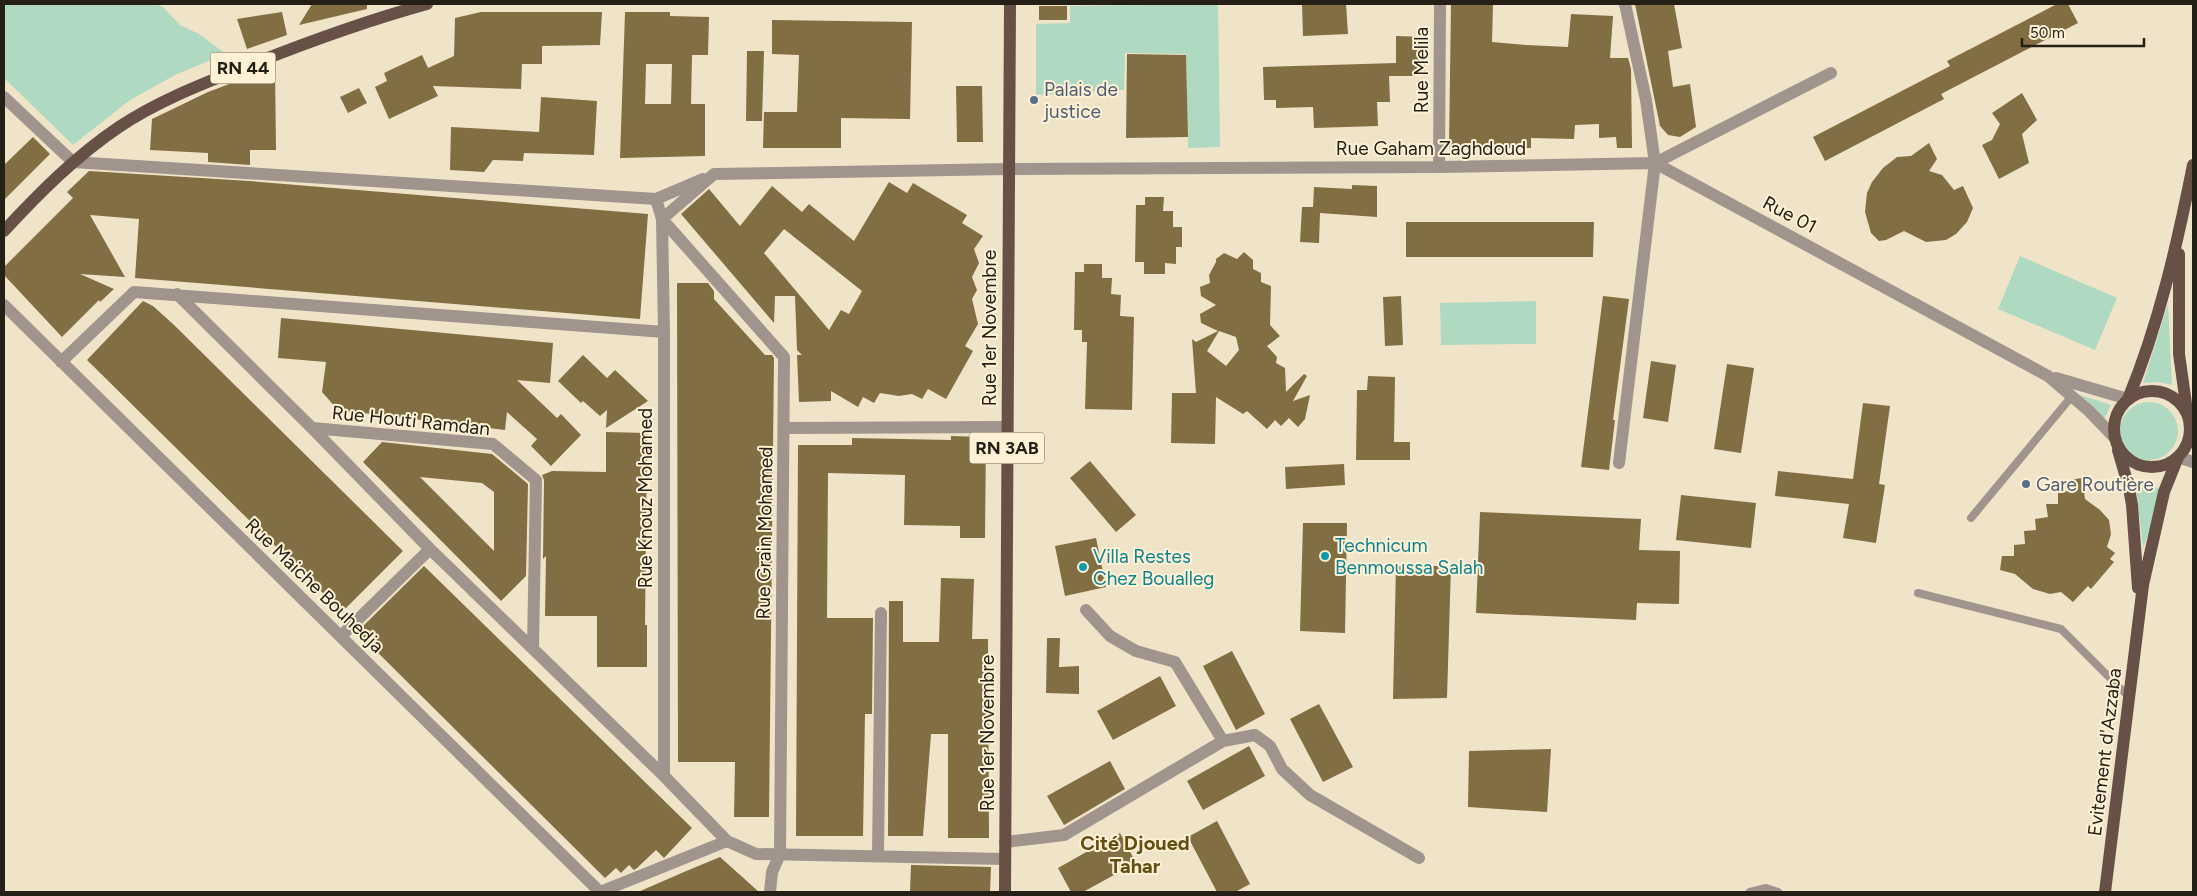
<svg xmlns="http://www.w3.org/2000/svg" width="2197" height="896" viewBox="0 0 2197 896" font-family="Figtree,sans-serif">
  <rect width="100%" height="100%" fill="#f0e4c8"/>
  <path fill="#afdac1" d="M 4,4 L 157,4 L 164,8 L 180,25 L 199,34 L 226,54 L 177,74 L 130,100 L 73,145 L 4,78 Z
    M 1218,4 L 1220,147 L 1188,148 L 1186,54 L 1125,53 L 1124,90 L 1036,95 L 1036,24 L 1070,23 L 1070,6 Z
    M 2020,256 L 2117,298 L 2095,350 L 1998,309 Z
    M 1536,301 L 1536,344 L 1441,345 L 1440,303 Z
    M 2168,304 L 2172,385 L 2158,382 L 2143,383 Z
    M 2077,394 L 2111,405 L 2104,419 Z
    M2120 431a29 29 0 1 1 58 0a29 29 0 1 1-58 0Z
    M 2135,480 L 2149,487 L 2164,488 L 2143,549 Z"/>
  <path fill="#816e42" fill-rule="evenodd" d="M 312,4 L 367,4 L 367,9 L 299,25 Z
    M 1302,4 L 1346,4 L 1348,34 L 1303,36 Z
    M 1451,4 L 1493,4 L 1492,42 L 1527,45 L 1568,47 L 1571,14 L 1613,16 L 1610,58 L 1628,58 L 1631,69 L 1632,148 L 1617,148 L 1616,137 L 1599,138 L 1599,124 L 1575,125 L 1574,139 L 1531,138 L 1531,148 L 1503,148 L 1503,150 L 1449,147 Z
    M 1635,4 L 1674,4 L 1682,48 L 1668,51 L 1673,87 L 1690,84 L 1696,127 L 1680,137 L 1668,135 L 1660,126 Z
    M 2057,4 L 2068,4 L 2078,23 L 1941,94 L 1944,99 L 1825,161 L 1813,137 L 1950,66 L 1947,61 Z
    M 1039,6 L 1067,6 L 1067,20 L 1039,20 Z
    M 282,12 L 287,35 L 247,49 L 237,19 Z
    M 481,12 L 602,12 L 600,45 L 542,46 L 542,64 L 522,64 L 521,89 L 433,86 L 438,96 L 389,119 L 375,87 L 387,81 L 384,73 L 422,55 L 428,68 L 454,56 L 455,18 Z
    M 625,12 L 670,12 L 670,16 L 709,17 L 708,55 L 692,55 L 691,104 L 705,104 L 705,156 L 620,158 ZM 646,64 L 672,64 L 671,104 L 645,104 Z
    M 772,20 L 912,22 L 910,119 L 841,118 L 841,148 L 763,148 L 764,112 L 797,112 L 799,55 L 772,54 Z
    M 1396,36 L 1425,37 L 1425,76 L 1389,76 L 1390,102 L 1377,102 L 1378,126 L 1314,128 L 1313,107 L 1276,108 L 1276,100 L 1264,100 L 1263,67 L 1396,63 Z
    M 747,51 L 764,51 L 762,121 L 746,121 Z
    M 1127,54 L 1186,55 L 1188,137 L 1126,138 Z
    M 275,67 L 276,150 L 250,150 L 250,165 L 208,162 L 208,153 L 150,150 L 152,119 L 208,92 Z
    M 956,86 L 982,86 L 983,142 L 957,142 Z
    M 359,88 L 367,103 L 348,113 L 340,97 Z
    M 2022,93 L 2037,120 L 2022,134 L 2029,163 L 1999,179 L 1982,145 L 1992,140 L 2000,124 L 1992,113 Z
    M 541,97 L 597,101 L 594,155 L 524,153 L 523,161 L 493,160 L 484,172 L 450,170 L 451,127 L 539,132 Z
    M 33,137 L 50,154 L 4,200 L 4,165 Z
    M 1929,143 L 1937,159 L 1929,171 L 1942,175 L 1954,190 L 1963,186 L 1973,208 L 1967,222 L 1956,234 L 1946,240 L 1926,242 L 1904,231 L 1886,240 L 1879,241 L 1871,233 L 1865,212 L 1867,193 L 1872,182 L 1883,168 L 1897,157 L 1911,156 Z
    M 89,171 L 249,181 L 648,214 L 640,319 L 135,278 L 139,219 L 90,215 L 125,277 L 80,274 L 114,289 L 100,302 L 99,300 L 62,337 L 4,275 L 4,267 L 73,198 L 67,192 Z
    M 889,182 L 907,193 L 913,183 L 967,215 L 962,223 L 983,236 L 974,249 L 979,263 L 972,277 L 977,290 L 972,299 L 978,324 L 965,346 L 973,351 L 946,399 L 928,389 L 922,399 L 912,394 L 899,396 L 880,393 L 874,403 L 863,397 L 858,407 L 831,391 L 831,401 L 799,402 L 797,355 L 802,355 L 797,350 L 795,296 L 775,296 L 774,323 L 681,214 L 709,189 L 740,226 L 772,186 L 802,212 L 809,204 L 854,241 ZM 784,229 L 862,291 L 849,314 L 841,310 L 829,330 L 764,253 Z
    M 1352,185 L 1377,186 L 1377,217 L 1320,213 L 1319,243 L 1300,242 L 1302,207 L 1313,207 L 1314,187 L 1352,189 Z
    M 1145,197 L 1164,197 L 1163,211 L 1173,211 L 1173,227 L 1182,227 L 1182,247 L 1176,247 L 1176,264 L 1165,263 L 1165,274 L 1144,274 L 1144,262 L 1135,262 L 1136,205 L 1145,205 Z
    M 1406,222 L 1594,222 L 1593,257 L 1406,257 Z
    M 1244,252 L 1253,260 L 1253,269 L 1261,273 L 1261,282 L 1271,286 L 1270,325 L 1280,336 L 1267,346 L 1277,357 L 1276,363 L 1285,368 L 1286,392 L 1304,374 L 1307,376 L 1293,401 L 1310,395 L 1305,419 L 1298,427 L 1289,418 L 1281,426 L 1275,420 L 1267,429 L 1247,411 L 1243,414 L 1216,397 L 1215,444 L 1171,443 L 1172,393 L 1196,393 L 1192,339 L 1196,342 L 1218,331 L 1201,323 L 1200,314 L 1216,305 L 1201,296 L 1200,287 L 1210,283 L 1209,275 L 1216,262 L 1216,259 L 1224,253 L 1237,259 ZM 1219,331 L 1236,337 L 1239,350 L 1226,366 L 1207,351 Z
    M 1084,264 L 1102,264 L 1102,278 L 1112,278 L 1111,294 L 1121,295 L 1120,316 L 1134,317 L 1132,410 L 1085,409 L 1087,342 L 1082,342 L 1082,330 L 1074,330 L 1075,272 L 1084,272 Z
    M 677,283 L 708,283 L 714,291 L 714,299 L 765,355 L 772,355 L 774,358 L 769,817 L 734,817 L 735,762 L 678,762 Z
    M 1401,296 L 1403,345 L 1385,346 L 1383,297 Z
    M 1603,296 L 1629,299 L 1613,420 L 1615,420 L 1609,470 L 1581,467 Z
    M 143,301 L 153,306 L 173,324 L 403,551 L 342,612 L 87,360 Z
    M 281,318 L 553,343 L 550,383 L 517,380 L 557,418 L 561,414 L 581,435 L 551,466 L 531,446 L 537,439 L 507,412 L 505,430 L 338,410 L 322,392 L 326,362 L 278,358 Z
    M 583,355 L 607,378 L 615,370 L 648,401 L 606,428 L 607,410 L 600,416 L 583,401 L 581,403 L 558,381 Z
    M 1651,361 L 1676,365 L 1668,422 L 1643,418 Z
    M 1727,364 L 1754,368 L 1741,453 L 1714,449 Z
    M 1368,376 L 1395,377 L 1394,442 L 1410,442 L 1410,460 L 1356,460 L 1357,390 L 1367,390 Z
    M 1863,403 L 1890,406 L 1879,484 L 1885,485 L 1876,543 L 1843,538 L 1849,504 L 1775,496 L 1778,471 L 1853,479 Z
    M 606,432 L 647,433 L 645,625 L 647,625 L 647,667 L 597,667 L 597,616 L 545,616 L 546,556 L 543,559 L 544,480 L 542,475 L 552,471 L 606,472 Z
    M 951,436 L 986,437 L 985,538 L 960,538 L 960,526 L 904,525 L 905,475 L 828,473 L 827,618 L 873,618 L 872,714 L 865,714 L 863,836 L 796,836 L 798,445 L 852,445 L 852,438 L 951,440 Z
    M 382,442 L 492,454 L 528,484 L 526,576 L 501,601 L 363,462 ZM 420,477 L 482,483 L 494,492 L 494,551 Z
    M 1090,461 L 1136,515 L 1116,532 L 1070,478 Z
    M 1344,464 L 1345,485 L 1286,489 L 1285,467 Z
    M 2082,478 L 2085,499 L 2100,510 L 2109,520 L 2111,534 L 2107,547 L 2115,553 L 2110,559 L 2114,562 L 2091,589 L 2088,586 L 2073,602 L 2061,592 L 2050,594 L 2033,589 L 2015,574 L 2000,570 L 2002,556 L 2014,556 L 2014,545 L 2025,544 L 2024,531 L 2036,530 L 2035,519 L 2048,517 L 2046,504 L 2058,504 L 2058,492 L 2071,491 L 2069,480 Z
    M 1681,495 L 1756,503 L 1751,548 L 1676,540 Z
    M 1480,512 L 1641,519 L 1639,550 L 1680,551 L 1679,604 L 1637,603 L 1636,620 L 1476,613 Z
    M 1303,523 L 1347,523 L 1345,633 L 1300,631 Z
    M 1096,538 L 1106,587 L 1065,596 L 1055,546 Z
    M 424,566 L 692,828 L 664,858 L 656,850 L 637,868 L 634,870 L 629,865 L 621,873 L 616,868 L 605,878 L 357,632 Z
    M 1396,566 L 1451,566 L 1447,698 L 1393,699 Z
    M 941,578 L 974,579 L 972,639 L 988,639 L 989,838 L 948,838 L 948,734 L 931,734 L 923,836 L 888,836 L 889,601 L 903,601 L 903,642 L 939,642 Z
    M 1047,638 L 1060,638 L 1059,667 L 1079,666 L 1079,694 L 1046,693 Z
    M 1232,651 L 1265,714 L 1236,730 L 1203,666 Z
    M 1160,676 L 1176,706 L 1113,740 L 1097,711 Z
    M 1319,704 L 1353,767 L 1323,782 L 1290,719 Z
    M 1249,746 L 1265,776 L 1203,810 L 1187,781 Z
    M 1551,749 L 1547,812 L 1468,807 L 1469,751 Z
    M 1110,761 L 1125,789 L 1064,825 L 1047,796 Z
    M 1217,821 L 1250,884 L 1235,892 L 1217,892 L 1188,837 Z
    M 1120,833 L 1136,863 L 1083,892 L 1071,892 L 1058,868 Z
    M 720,857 L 759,892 L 638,892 L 684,872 Z
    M 911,865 L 991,867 L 990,892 L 910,892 Z"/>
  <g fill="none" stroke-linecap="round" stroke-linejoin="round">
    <path stroke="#a0948d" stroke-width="8" d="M 1971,518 L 2072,396
      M 1918,593 L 2061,629 L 2130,698
      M 1750,892 L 1766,888 L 1778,892"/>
    <path stroke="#a0948d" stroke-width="12" d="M 4,97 L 73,162 L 656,199 L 662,219 L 664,332 L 664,776
      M 1655,163 L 2048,376 L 2089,411 L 2114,437
      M 1439,167 L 1440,4
      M 656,199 L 703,179
      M 662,219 L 714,174 L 1009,169 L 1439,167 L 1655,163 L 1831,73
      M 662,219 L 784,357 L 780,854 L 772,872 L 770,892
      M 177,294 L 312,428 L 430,549 L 664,776 L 727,841 L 756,854 L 1005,859
      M 4,305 L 600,892
      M 61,362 L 134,292 L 664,332
      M 2056,378 L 2128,399
      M 2188,415 L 2193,423
      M 312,428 L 493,444 L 536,480 L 533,648
      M 784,428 L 1007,427
      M 2178,457 L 2193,462
      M 1619,463 L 1655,163 L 1646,100 L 1625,4
      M 1086,610 L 1110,636 L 1136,651 L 1175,662 L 1223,741
      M 341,636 L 430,549
      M 1005,842 L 1064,835 L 1223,741 L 1255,735 L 1270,746 L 1282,769 L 1310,795 L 1419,858
      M 878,856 L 881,613
      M 600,892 L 727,841"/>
    <path stroke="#675147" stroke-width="12" d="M 4,231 C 39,193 76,156 119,127 C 158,101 202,84 245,67 C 305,43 365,21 427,4
      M 2179,254 L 2179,354 L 2187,411
      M2114 429a38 38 0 1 1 76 0a38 38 0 1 1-76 0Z
      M 2128,399 C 2159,324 2177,245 2193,165
      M 2118,450 L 2129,488 L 2132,505 L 2138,588
      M 1005,892 L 1010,4
      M 2105,892 L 2143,585 L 2164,492 L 2178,457"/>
  </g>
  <g fill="#5c6f8a" stroke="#fef1d5" stroke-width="2">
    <circle cx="1034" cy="100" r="5"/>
    <circle cx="2026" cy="484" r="5"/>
  </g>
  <g fill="#0f9aa8" stroke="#fef1d5" stroke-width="2">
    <circle cx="1325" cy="556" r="5"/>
    <circle cx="1083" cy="567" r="5"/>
  </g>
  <g text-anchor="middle" stroke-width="4" stroke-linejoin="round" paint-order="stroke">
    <g fill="#fef1d5" stroke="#655f4f" stroke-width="1">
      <rect x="210.5" y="52.5" width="65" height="31" rx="4"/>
      <rect x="969.5" y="432.5" width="75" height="31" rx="4"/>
    </g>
    <g font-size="18" font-weight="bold" fill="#242016">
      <text x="243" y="74">RN 44</text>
      <text x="1007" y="454">RN 3AB</text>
    </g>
    <g font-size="19" fill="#242016" stroke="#fef1d5">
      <text transform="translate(1421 70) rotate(-90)" y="7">Rue Melila</text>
      <text x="1431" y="155">Rue Gaham Zaghdoud</text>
      <text transform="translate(1790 214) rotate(28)" y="7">Rue 01</text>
      <text transform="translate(989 328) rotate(-90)" y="7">Rue 1er Novembre</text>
      <text transform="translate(411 420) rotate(6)" y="7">Rue Houti Ramdan</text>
      <text transform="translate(645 498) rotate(-90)" y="7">Rue Knouz Mohamed</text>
      <text transform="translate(764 533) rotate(-89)" y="7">Rue Grain Mohamed</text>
      <text transform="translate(315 585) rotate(44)" y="7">Rue Maiche Bouhedja</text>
      <text transform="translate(987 733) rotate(-90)" y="7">Rue 1er Novembre</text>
      <text transform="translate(2104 752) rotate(-83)" y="7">Evitement d'Azzaba</text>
    </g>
    <g font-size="19" fill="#4e5e75" stroke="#fef1d5" text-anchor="start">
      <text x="1044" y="96">Palais de<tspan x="1044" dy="22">justice</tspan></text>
      <text x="2036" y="491">Gare Routière</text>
    </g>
    <g font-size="19" fill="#0d838f" stroke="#fef1d5" text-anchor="start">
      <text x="1335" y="552">Technicum<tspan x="1335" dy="22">Benmoussa Salah</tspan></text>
      <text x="1093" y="563">Villa Restes<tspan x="1093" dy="22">Chez Boualleg</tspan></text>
    </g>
    <g font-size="20" font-weight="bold" fill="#654e13" stroke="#fef1d5">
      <text x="1135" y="850">Cité Djoued<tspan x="1135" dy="23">Tahar</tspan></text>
    </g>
  </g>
  <rect width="2197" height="896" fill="none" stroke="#242016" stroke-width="10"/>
  <path d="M2022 38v8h122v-8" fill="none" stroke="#242016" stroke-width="2.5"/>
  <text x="2030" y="38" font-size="15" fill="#242016" stroke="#fef1d5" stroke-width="4" paint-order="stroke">50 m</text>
</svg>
